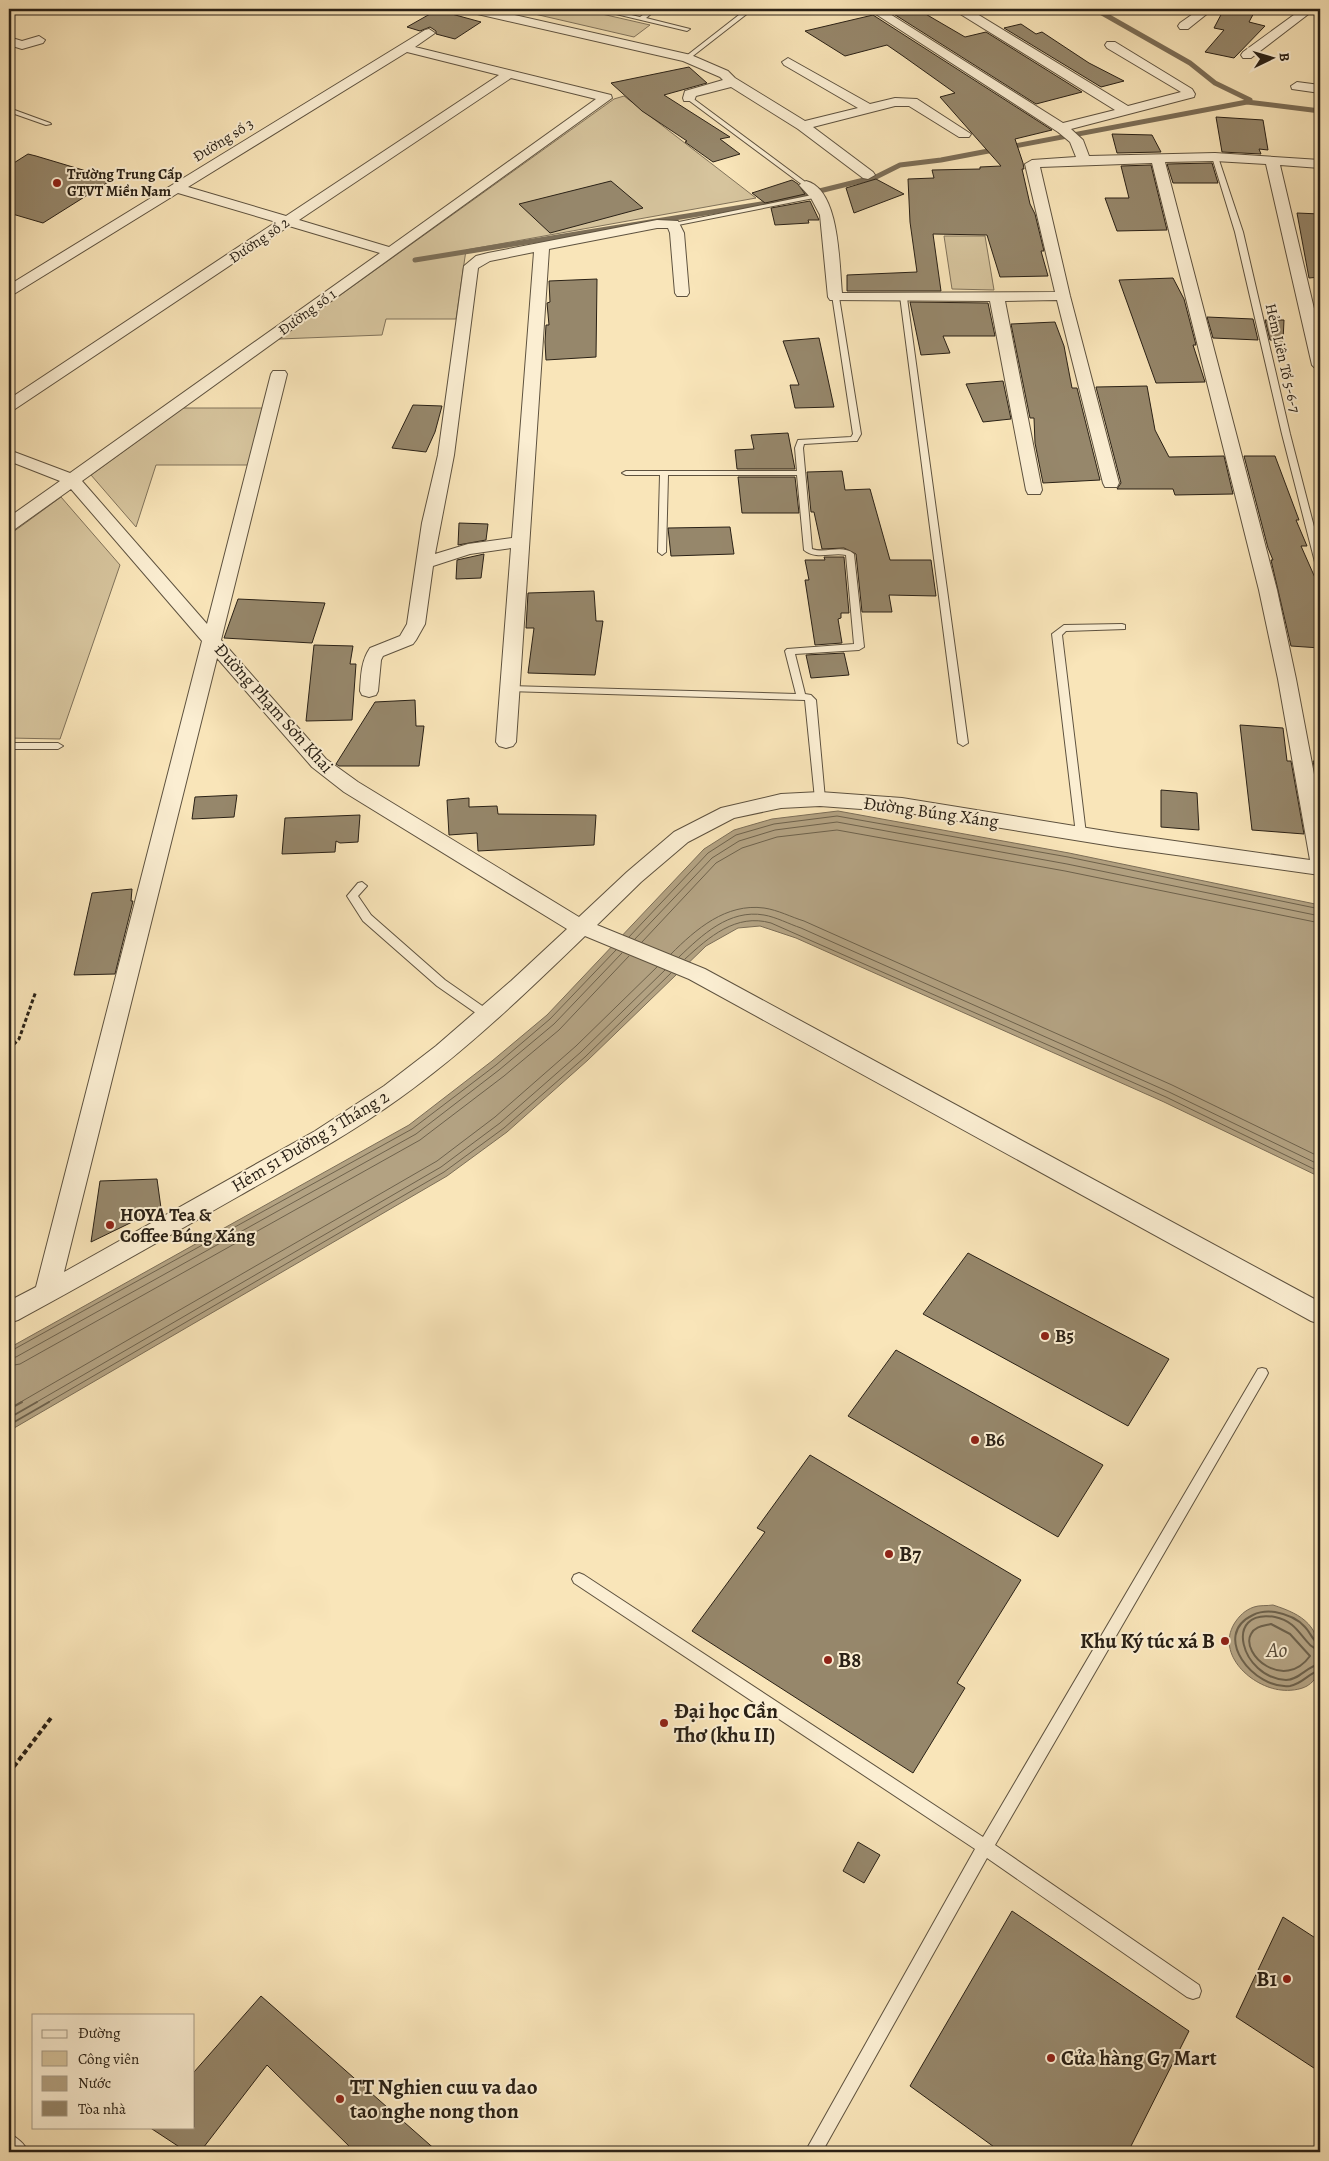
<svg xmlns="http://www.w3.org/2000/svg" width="1329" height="2161" viewBox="0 0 1329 2161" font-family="Alegreya,serif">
  <rect width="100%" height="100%" fill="#f9e5b9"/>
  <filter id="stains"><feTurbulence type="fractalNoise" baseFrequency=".004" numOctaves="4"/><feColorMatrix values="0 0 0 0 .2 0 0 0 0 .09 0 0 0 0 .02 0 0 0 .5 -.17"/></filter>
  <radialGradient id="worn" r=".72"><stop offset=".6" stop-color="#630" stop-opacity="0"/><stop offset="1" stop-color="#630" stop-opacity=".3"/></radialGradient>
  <path fill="#d6c49d" stroke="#80725a" d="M 513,9 L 580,9 L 650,25 L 634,37 Z
    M 624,96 L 756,198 L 466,250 L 456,319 L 386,319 L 382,335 L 279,339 L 614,99 Z
    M 944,236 L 985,236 L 994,290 L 952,289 Z
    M 183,408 L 266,408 L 251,465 L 156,465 L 136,527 L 91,475 Z
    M 61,497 L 120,565 L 60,739 L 9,738 L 9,535 Z"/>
  <path fill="#b3a282" stroke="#7c6e57" d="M 838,811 L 1069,853 L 1320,905 L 1320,1177 L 1164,1102 L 796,938 L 760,926 L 738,928 L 706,946 L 588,1060 L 507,1132 L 447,1176 L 9,1431 L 9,1348 L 409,1125 L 492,1061 L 547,1015 L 704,849 L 734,830 L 772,819 Z
    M 1273,1605 C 1304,1615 1320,1626 1320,1661 C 1320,1671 1317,1680 1307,1686 C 1300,1690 1289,1691 1281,1690 C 1252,1687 1216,1655 1234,1624 C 1239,1616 1245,1610 1254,1607 C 1259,1605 1267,1606 1273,1605 Z"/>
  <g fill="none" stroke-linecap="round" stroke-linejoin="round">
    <path stroke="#6e624c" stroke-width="1" d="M 629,937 L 708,853 L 736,835 L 774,824 L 837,816 L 1068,857 L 1320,909
      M 635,939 L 712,858 L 739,841 L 775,830 L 837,822 L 1067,864 L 1320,916
      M 642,942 L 716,863 L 742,848 L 777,837 L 837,830 L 1065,871 L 1320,923
      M 671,954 C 696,929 726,903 764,908 C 778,910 791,917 804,921 L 1172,1085 L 1320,1157
      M 679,957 C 702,935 729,909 764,915 C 776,917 789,924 801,928 L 1169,1092 L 1320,1165
      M 685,959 C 709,937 736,913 771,923 L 1166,1097 L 1320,1172
      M 9,1352 L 412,1129 L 496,1065 L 550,1019 L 616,950
      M 9,1359 L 16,1357 L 416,1134 L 499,1070 L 554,1024 L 622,953
      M 9,1366 L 20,1364 L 420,1140 L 504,1076 L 559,1030 L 629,956
      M 19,1403 L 437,1161 L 495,1117 L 576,1046 L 657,967
      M 35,1403 L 441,1167 L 500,1123 L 581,1052 L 665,970
      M 47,1403 L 444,1172 L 504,1128 L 585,1057 L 671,973"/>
    <path stroke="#6e624c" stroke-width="2" d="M 9,1409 L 22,1402
      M 9,1418 L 37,1402
      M 9,1425 L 49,1402
      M 1271,1624 L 1290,1634 L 1310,1656 C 1284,1692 1240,1654 1251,1634 C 1255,1626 1264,1626 1271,1624 Z
      M 1320,1644 C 1312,1641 1311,1633 1305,1627 C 1298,1619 1286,1614 1275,1612 C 1267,1611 1259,1612 1253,1615 C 1210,1635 1254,1690 1290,1686 C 1302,1684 1309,1673 1320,1670
      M 1320,1650 C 1303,1647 1301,1622 1275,1617 C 1222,1608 1241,1678 1286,1680 C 1299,1680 1307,1666 1320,1664"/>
    <path stroke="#7c6e57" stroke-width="5" d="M 1095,9 L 1190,63 L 1215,83 L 1250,100
      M 415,260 L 779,201 L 876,177 L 900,165 L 941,160 L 1247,102 L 1320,111"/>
  </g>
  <path fill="#96876b" stroke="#2a2116" d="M 898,9 L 917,9 L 965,37 L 986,32 L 1082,92 L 1036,104 L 889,11 Z
    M 1224,9 L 1256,9 L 1249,22 L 1265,26 L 1234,58 L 1205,52 L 1224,30 L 1214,28 Z
    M 437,10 L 481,22 L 455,39 L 436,34 L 436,31 L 430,27 L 420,31 L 407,27 Z
    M 873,15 L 1052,130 L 1015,139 L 1023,163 L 1024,169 L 1022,169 L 1030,204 L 1035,214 L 1044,251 L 1041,251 L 1048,276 L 1000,277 L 987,235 L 933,234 L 941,291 L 847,291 L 847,275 L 917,272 L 910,222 L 908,179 L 934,178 L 932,170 L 980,169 L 980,167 L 1001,166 L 940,97 L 955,93 L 903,56 L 887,45 L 845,56 L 805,31 Z
    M 1021,24 L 1036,34 L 1042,32 L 1089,63 L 1124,81 L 1101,87 L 1004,28 Z
    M 689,67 L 707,83 L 664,95 L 730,137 L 720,139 L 740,154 L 713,162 L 685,142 L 687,141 L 642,111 L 611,83 Z
    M 1216,117 L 1263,120 L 1268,150 L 1259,149 L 1261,154 L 1222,152 Z
    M 1112,134 L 1152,135 L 1161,152 L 1117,153 Z
    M 28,154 L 36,156 L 113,179 L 43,223 L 9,213 L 9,166 Z
    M 1212,163 L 1218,183 L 1173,183 L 1167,164 Z
    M 1151,165 L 1167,230 L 1117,231 L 1105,198 L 1129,198 L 1121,166 Z
    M 876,179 L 904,194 L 854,213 L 846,188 Z
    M 792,180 L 798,184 L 805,194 L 765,203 L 752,193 Z
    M 611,181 L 643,208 L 550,233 L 519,204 Z
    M 810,201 L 819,220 L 808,220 L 809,223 L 775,225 L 771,208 Z
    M 1297,213 L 1320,214 L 1320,277 L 1309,278 Z
    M 1173,278 L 1184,299 L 1196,345 L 1193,345 L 1205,382 L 1156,383 L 1119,280 Z
    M 597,279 L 596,357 L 546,360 L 545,342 L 546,325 L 549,325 L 547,303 L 550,302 L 549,281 Z
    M 910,302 L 988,303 L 995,336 L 943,336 L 950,353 L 921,355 Z
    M 1207,317 L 1253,319 L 1258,340 L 1213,338 Z
    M 1265,320 L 1284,320 L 1283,341 L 1270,340 Z
    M 1055,322 L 1064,346 L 1072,388 L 1077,388 L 1100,480 L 1043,483 L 1035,443 L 1034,418 L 1030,418 L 1011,324 Z
    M 819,338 L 834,407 L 795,408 L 790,385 L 799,385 L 783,341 Z
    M 1003,381 L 1011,419 L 983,422 L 966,384 Z
    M 1147,386 L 1155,430 L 1169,457 L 1224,456 L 1233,494 L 1175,495 L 1173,489 L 1117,489 L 1121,483 L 1096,387 Z
    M 413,405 L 442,406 L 435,432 L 426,452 L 392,448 Z
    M 788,433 L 795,469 L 737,469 L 735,450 L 754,449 L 751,435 Z
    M 1244,456 L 1275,456 L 1299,520 L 1296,520 L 1307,546 L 1301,546 L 1320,589 L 1320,648 L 1291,646 L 1271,560 L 1273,560 L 1268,548 Z
    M 842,471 L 845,490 L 870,489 L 890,560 L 931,560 L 936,596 L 889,595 L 892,612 L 862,612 L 856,554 L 844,548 L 822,549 L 814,512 L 811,512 L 807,472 Z
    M 738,477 L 795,477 L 799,513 L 742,513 Z
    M 459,523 L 488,524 L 486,540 L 458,545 Z
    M 730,527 L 734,554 L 671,556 L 668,528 Z
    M 484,554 L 481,578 L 456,579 L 457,560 Z
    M 824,557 L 844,557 L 849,613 L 841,613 L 841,618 L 838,619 L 842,643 L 815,645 L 805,580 L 809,580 L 805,560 L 825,560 Z
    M 594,591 L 596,621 L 603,621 L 595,675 L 528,673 L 534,628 L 526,628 L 528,593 Z
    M 238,599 L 325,603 L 312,643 L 224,638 Z
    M 314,645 L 353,646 L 350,664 L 356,664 L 352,720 L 306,721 Z
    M 844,653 L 849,675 L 811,678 L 806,655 Z
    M 415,700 L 416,726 L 424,726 L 419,766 L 339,766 L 336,764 L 375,702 Z
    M 1240,725 L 1283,728 L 1287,761 L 1291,761 L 1304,834 L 1252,830 Z
    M 1313,761 L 1320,762 L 1320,797 Z
    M 1161,790 L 1197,793 L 1199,830 L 1161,827 Z
    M 237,795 L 234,817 L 192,819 L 195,797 Z
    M 469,798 L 469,807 L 497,806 L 498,814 L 596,815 L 594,845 L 478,851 L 477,833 L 449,835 L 447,800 Z
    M 360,815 L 358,842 L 340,843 L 336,841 L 335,852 L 282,854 L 285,818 Z
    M 132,889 L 131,901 L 133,901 L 115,974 L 74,975 L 92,893 Z
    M 157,1179 L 161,1208 L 91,1242 L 100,1181 Z
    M 968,1253 L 1169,1359 L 1128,1426 L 923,1314 Z
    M 896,1350 L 1103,1465 L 1058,1537 L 848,1416 Z
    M 810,1455 L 1021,1580 L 957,1683 L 965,1688 L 913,1773 L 692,1631 L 765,1532 L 757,1528 Z
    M 858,1842 L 880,1855 L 864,1883 L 843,1871 Z
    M 1012,1911 L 1189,2031 L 1128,2152 L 1001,2152 L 910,2086 Z
    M 1283,1917 L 1320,1941 L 1320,2072 L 1236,2017 Z
    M 261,1996 L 438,2152 L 355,2152 L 267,2065 L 200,2152 L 187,2152 L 149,2127 L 194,2127 L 194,2072 Z"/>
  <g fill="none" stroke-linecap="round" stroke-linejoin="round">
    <defs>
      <path id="service" d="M 595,9 L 605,9 L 640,17 L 651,9 L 657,9 L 646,18 L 690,29 L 687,31 Z
        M 752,9 L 762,9 L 748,13 L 689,59 L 685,59 L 685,57 L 744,11 Z
        M 687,97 L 691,97 L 808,184 L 808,186 L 804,186 L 687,99 Z
        M 9,108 L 50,123 L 51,124 L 46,125 L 9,112 Z
        M 1215,155 L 1218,157 L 1243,232 L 1290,434 L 1320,550 L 1320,569 L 1316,566 L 1282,434 L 1235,232 L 1212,157 Z
        M 817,194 L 819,195 L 819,197 L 673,226 L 669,224 Z
        M 832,295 L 839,297 L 861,434 L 857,441 L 854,441 L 804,444 L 803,448 L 812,549 C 826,554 842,544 854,554 L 864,647 L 859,650 L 795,654 L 805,694 L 811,695 L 816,700 L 825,799 L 823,801 L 817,801 L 815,799 L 805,700 L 506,691 L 506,687 L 509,686 L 796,694 L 785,651 L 787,649 L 854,644 L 846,555 C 832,552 816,560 804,550 L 797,475 L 668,475 L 666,552 L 662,555 L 658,552 L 660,475 L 626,475 L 622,473 L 626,471 L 797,471 L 795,448 L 798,440 L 851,437 L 853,434 Z
        M 900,296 L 907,298 L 968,743 L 963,746 L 958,743 Z
        M 1122,624 L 1125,625 L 1125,629 L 1066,631 L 1062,635 L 1086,834 L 1081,837 L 1076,834 L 1052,634 L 1064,625 Z
        M 9,743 L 58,743 L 63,746 L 58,749 L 9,749 Z
        M 362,882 L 367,886 L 358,896 L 371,915 L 445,980 L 491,1012 L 492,1015 L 491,1018 L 483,1018 L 437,986 L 363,921 L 347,896 L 358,883 Z
        M 1262,1368 L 1266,1369 L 1268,1373 L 1266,1377 L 995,1845 L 1199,1985 L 1201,1991 L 1199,1997 L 1193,1999 L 1187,1997 L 987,1858 L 822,2152 L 805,2152 L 975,1849 L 574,1583 L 572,1579 L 574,1575 L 579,1573 L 584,1575 L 983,1837 L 1258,1369 Z
        M 9,2134 C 17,2137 25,2144 28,2152 L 9,2152 Z"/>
      <path id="minor" d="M 467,9 L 488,9 L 691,55 L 728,71 L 735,78 L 805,121 L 858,108 L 784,65 L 782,62 L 788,58 L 870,104 L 895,98 L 917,99 L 971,134 L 969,137 L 959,137 L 909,106 L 895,106 L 813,127 L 873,172 L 875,175 L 868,179 L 863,178 L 798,129 L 731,87 L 696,96 L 694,101 L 684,101 L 683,98 L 685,91 L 723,80 L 720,77 L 683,61 L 473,13 Z
        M 868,9 L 882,9 L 1063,123 L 1115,110 L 957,12 L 955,9 L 969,9 L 1128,106 L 1181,92 L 1107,48 L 1105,45 L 1107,42 L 1115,42 L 1192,89 L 1195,94 L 1194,97 L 1071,129 L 1083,140 L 1089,156 L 1215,153 L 1320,160 L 1320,168 L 1280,165 L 1320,334 L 1320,370 L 1315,368 L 1312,365 L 1266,164 L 1215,161 L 1165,162 L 1277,590 L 1296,679 L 1320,806 L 1320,875 L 1118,847 L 902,812 L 820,806 L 781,808 L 734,818 L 688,842 L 641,882 L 597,925 L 705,969 L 1320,1302 L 1320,1324 L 1311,1321 L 689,979 L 585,936 C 526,993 467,1050 400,1098 C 349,1135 293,1165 239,1196 C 165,1238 92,1280 18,1320 L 9,1323 L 9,1301 L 36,1287 L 202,641 L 71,489 L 15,529 L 9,530 L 9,517 L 60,481 L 9,461 L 9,450 L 70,473 L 380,253 L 289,226 L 15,409 L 9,411 L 9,399 L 276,222 L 178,193 L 14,294 L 9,295 L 9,285 L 425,30 L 429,29 L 435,33 L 415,47 L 611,95 L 612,98 L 82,481 L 207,624 L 271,374 L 273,371 L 285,371 L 287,374 L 221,640 L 326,759 L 358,782 L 579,917 L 627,872 L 674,832 L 721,808 L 781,794 L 820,792 L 902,798 L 1118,833 L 1310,860 L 1278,679 L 1259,590 L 1152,163 L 1040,167 L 1070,296 L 1119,483 L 1117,487 L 1105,487 L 1103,483 L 1057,300 L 1005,301 L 1042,490 L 1040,494 L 1028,494 L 1026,490 L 990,301 L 830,300 L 828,297 L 820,215 L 811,198 L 799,185 L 806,181 C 840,189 839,264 842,293 L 1055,292 L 1025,164 L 1032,160 L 1076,157 L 1070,142 L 1058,132 ZM 407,52 L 499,75 L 286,216 L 188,187 ZM 511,78 L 596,99 L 389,247 L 299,220 ZM 217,658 L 312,767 L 344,792 L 567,929 L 511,981 L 436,1046 L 384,1086 L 315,1131 L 64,1272 Z
        M 1200,9 L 1213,9 L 1188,29 L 1180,29 L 1178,26 L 1180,23 Z
        M 1302,9 L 1315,9 L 1251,58 L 1243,58 L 1241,55 L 1243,52 Z
        M 39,36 L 45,40 L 43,43 L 22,49 L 9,45 L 9,37 L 22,41 Z
        M 1297,82 L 1320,85 L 1320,93 L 1292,89 L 1291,86 Z
        M 657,220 L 678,221 L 684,233 L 689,293 L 687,296 L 677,296 L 675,293 L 670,233 L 668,228 L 657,228 L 549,249 L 516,742 L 513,746 L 506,748 L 499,746 L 496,742 L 511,548 L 470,554 L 433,566 L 425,624 L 416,640 L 413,644 L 383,656 L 381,660 L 378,691 L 376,695 L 369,697 L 362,695 L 360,691 C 361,676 361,661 370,648 L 400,636 L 407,624 L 422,523 L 438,455 L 464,266 L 476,256 L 488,253 ZM 534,252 L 512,538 L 468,544 L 435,554 L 454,455 L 478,268 L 490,261 Z"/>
    </defs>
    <use href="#service" stroke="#5e523f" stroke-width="2"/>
    <use href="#minor" stroke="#5e523f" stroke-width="2"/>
    <path stroke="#2a2116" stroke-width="3" stroke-dasharray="4 2.5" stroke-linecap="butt" d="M 9,1049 L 19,1039 L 36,991"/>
    <path stroke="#2a2116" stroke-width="4" stroke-dasharray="5 3" stroke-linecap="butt" d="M 9,1773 L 51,1718"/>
    <use href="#service" fill="#fbeed2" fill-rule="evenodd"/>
    <use href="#minor" fill="#fbeed2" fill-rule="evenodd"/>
  </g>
  <g fill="#8f2418" stroke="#fbeed2" stroke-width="2">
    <circle cx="57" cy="183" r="5"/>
    <circle cx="110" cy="1225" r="5"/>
    <circle cx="1045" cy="1336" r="5"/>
    <circle cx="975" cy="1440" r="5"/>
    <circle cx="889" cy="1554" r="5"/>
    <circle cx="1225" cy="1641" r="5"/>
    <circle cx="828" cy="1660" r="5"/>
    <circle cx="664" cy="1723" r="5"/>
    <circle cx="1287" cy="1979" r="5"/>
    <circle cx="1051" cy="2058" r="5"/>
    <circle cx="340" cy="2099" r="5"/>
  </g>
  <g text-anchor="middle" stroke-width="4" stroke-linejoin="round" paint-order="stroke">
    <g font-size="15" fill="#2a2116" stroke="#fbeed2">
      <text transform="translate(223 140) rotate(-32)" y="5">Đường số 3</text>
      <text transform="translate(259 240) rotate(-34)" y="5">Đường số 2</text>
      <text transform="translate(307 312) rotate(-36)" y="5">Đường số 1</text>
      <text transform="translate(1283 358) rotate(77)" y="5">Hẻm Liên Tổ 5-6-7</text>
    </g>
    <g font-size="15" font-weight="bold" fill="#2a2116" stroke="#fbeed2" text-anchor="start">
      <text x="67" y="179">Trường Trung Cấp<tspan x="67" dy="17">GTVT Miền Nam</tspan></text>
    </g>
    <g font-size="18" fill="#2a2116" stroke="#fbeed2">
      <text transform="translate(274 708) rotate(48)" y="6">Đường Phạm Sơn Khai</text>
      <text transform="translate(931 812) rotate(8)" y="6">Đường Búng Xáng</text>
      <text transform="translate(310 1141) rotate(-31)" y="6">Hẻm 51 Đường 3 Tháng 2</text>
    </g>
    <g font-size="18" font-weight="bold" fill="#2a2116" stroke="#fbeed2" text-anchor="start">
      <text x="120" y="1221">HOYA Tea &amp;<tspan x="120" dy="21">Coffee Búng Xáng</tspan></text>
      <text x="1055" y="1342">B5</text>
      <text x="985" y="1446">B6</text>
    </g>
    <g font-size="21" font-weight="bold" fill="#2a2116" stroke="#fbeed2" text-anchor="start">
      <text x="899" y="1561">B7</text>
      <text x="1215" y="1648" text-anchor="end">Khu Ký túc xá B</text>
      <text x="838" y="1667">B8</text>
      <text x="674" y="1718">Đại học Cần<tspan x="674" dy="24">Thơ (khu II)</tspan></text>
      <text x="1277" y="1986" text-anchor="end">B1</text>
      <text x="1061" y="2065">Cửa hàng G7 Mart</text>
      <text x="350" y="2094">TT Nghien cuu va dao<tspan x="350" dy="24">tao nghe nong thon</tspan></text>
    </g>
    <g font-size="22" font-style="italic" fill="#5a4e3c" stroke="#fbeed2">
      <text x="1277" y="1657">Ao</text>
    </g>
  </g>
  <rect width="1329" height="2161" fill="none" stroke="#f9e5b9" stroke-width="30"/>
  <rect x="10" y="10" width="1309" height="2141" fill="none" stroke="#2a2116" stroke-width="2.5"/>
  <rect x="15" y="15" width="1299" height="2131" fill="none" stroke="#2a2116"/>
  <rect x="32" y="2014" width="162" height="115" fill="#fbeed2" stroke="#a79c87"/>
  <rect x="42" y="2030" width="25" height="8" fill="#fbeed2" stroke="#a79c87"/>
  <text x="78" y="2038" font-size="15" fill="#2a2116">Đường</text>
  <rect x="42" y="2051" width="25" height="15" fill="#d6c49d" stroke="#a79c87"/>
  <text x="78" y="2064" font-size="15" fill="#2a2116">Công viên</text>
  <rect x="42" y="2076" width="25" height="15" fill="#b3a282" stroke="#a79c87"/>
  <text x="78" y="2088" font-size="15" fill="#2a2116">Nước</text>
  <rect x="42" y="2101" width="25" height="15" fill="#96876b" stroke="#a79c87"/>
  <text x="78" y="2114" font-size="15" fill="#2a2116">Tòa nhà</text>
  <g transform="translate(1272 58) rotate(85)" stroke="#fbeed2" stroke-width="4" paint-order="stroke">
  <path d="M0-4L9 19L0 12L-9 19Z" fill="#2a2116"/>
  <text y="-8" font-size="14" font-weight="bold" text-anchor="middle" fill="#2a2116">B</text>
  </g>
  <rect width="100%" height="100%" filter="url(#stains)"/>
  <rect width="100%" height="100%" fill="url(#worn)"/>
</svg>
